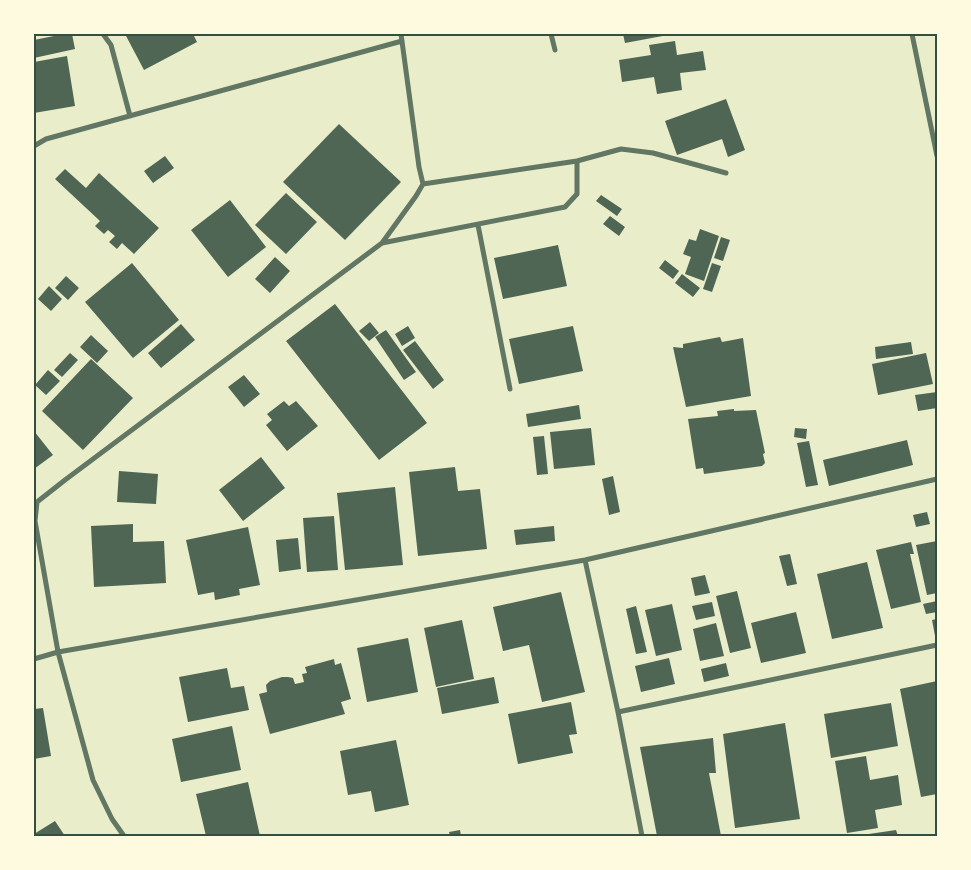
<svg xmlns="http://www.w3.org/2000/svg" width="971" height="870" viewBox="0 0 971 870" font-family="'Alegreya Sans',sans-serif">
  <rect width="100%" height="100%" fill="#e9edc9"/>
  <path fill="#4f6655" d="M 64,34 L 72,34 L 75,49 L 34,58 L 34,40 Z
    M 125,34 L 197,34 L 194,36 L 197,42 L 144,70 Z
    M 623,34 L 668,34 L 668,35 L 625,43 Z
    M 675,41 L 677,55 L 703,51 L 706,70 L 680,73 L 682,90 L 657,94 L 654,77 L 622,82 L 619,60 L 651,55 L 649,45 Z
    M 67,56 L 75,106 L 34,113 L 34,62 Z
    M 726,99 L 745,150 L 728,157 L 722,139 L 677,155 L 665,121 Z
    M 339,124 L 401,182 L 345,240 L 283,182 Z
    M 165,156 L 174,168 L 153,183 L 144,171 Z
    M 65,169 L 86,188 L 99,173 L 159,228 L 134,254 L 122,243 L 117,249 L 109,242 L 115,236 L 108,230 L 104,234 L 95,226 L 100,221 L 55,179 Z
    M 286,193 L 317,222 L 286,254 L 255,225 Z
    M 601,195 L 622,209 L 617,216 L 596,201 Z
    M 230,200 L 266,247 L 228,277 L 191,230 Z
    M 610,216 L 625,227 L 619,236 L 603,224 Z
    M 700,229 L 719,236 L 704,281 L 685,274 L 691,257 L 683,254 L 689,239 L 696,241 Z
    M 721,237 L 730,240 L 723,261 L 714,258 Z
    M 558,245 L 567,286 L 503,299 L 494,258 Z
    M 275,257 L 290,271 L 270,293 L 255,279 Z
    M 665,260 L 679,271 L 673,279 L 659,268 Z
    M 132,263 L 179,320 L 133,358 L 85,302 Z
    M 712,263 L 721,266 L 712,292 L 703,289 Z
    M 682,274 L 700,288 L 693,297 L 675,283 Z
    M 66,276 L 79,288 L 68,300 L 55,288 Z
    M 49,286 L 62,299 L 51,311 L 38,299 Z
    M 335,304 L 427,423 L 379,460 L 286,341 Z
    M 370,322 L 379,333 L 369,341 L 359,331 Z
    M 181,324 L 195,340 L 161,368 L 148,353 Z
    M 408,326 L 415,338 L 402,346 L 395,334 Z
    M 573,326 L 583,371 L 519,384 L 509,339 Z
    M 386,330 L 416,372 L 404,380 L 375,337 Z
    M 91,335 L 108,351 L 97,363 L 80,347 Z
    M 720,337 L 722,342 L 743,338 L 751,396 L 686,407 L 673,347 L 683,348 L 683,344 Z
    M 415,341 L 444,380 L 433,389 L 403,350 Z
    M 911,342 L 913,354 L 876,359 L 875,347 Z
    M 70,353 L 78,360 L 62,377 L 54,370 Z
    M 926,353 L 933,384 L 878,395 L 872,364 Z
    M 91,359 L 133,398 L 83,450 L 42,411 Z
    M 48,370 L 60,381 L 46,395 L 35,385 Z
    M 244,375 L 260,394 L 244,407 L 228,387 Z
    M 937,392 L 937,408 L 918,411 L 915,395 Z
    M 284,401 L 289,406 L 296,401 L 318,426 L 287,451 L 266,425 L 272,420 L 267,414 Z
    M 579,405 L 581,419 L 528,427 L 526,414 Z
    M 734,409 L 734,411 L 756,410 L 765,453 L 763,454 L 765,463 L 762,466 L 704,474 L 703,468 L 696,469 L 688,419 L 718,416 L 717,411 Z
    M 591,428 L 595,465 L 554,469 L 550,432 Z
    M 795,428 L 807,429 L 806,439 L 794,437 Z
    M 34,431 L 53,455 L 34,469 Z
    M 544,436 L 548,474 L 537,475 L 533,437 Z
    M 907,440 L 913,465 L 829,486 L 823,460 Z
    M 809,441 L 818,485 L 806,487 L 797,443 Z
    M 261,457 L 285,488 L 243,521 L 219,490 Z
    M 455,467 L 458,491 L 480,489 L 487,549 L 418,556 L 409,472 Z
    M 119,471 L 158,474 L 156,504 L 117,502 Z
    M 613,476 L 620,512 L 609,515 L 602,479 Z
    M 395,487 L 403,565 L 345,570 L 337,493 Z
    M 927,512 L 930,524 L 916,527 L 913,515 Z
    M 334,516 L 338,570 L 307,572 L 303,518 Z
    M 133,524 L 133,542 L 164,541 L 166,583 L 94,587 L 91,526 Z
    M 554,526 L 555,541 L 516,545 L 514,530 Z
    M 248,527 L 260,585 L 239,589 L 240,595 L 215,600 L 214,592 L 198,595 L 186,540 Z
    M 298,538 L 301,569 L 279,572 L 276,540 Z
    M 937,541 L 937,593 L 927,595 L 916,545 Z
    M 911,542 L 914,554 L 910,554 L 921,602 L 891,609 L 876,550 Z
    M 790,554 L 797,584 L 787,586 L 779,556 Z
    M 867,562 L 883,628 L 832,639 L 817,574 Z
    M 705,575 L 710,593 L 695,596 L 691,578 Z
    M 737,591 L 751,648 L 730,653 L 716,596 Z
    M 561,592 L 585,692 L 542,702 L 529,645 L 503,651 L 493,607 Z
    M 937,601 L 937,612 L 926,614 L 923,604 Z
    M 712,602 L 715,616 L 696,620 L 692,606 Z
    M 672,604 L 682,650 L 656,656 L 645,610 Z
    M 636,606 L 647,652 L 636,654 L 626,609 Z
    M 796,612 L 806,653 L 761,663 L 751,623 Z
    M 937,619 L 937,641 L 936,641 L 932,620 Z
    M 462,620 L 474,679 L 436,687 L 424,628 Z
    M 716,623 L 724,656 L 700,661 L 693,629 Z
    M 408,638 L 418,692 L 367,702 L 357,648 Z
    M 669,658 L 675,684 L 641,692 L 635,666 Z
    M 334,659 L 335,665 L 341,663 L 351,699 L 341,702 L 345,714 L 270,734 L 259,694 L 267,692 L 266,685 L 270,681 L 282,677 L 288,677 L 293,678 L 295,684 L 304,682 L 302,674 L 307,673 L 305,667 Z
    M 726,663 L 729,676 L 704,682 L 701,669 Z
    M 227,668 L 231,688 L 244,686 L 249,710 L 188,722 L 179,677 Z
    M 494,677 L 499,703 L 442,714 L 437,688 Z
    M 937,681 L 937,794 L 921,797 L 900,689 Z
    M 571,702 L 577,734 L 569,735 L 573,753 L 518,764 L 508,714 Z
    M 891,703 L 898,746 L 831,758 L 824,714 Z
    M 43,708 L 51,756 L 34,759 L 34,709 Z
    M 785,723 L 800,819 L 735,828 L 723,734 Z
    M 232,726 L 241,770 L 181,782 L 172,739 Z
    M 713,738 L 716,773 L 709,773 L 721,836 L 657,836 L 640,747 Z
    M 396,740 L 409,805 L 375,812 L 371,791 L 348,795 L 340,751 Z
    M 866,756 L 870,780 L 898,775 L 902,805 L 875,810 L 878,828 L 847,833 L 835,761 Z
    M 248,782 L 260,836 L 206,836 L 196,794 Z
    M 55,821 L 65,836 L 34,836 L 34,834 Z
    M 460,830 L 461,836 L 450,836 L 449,832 Z
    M 896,830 L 898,836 L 862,836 L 862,835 Z"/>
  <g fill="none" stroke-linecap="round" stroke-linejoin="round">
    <path stroke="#617663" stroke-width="5" d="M 103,34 L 111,45 L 130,116
      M 551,34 L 555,50
      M 912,34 L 937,156
      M 34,146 L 46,139 L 402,41
      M 423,184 L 577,161 L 621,149 L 653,153 L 726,173
      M 478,225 L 510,389
      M 382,243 L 565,207 L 577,194 L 577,161
      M 585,560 L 618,712 L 642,836
      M 34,659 L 58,652 L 585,560 L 937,479
      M 618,712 L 937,645
      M 124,836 L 112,819 L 93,780 L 58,652 L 35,521 L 37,502 L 65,480 L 382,243 L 416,196 L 423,184 L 419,167 L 401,34"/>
  </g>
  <rect width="971" height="870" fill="none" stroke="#fefae0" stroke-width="70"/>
  <rect x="35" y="35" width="901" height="800" fill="none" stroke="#344e41" stroke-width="2"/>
</svg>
